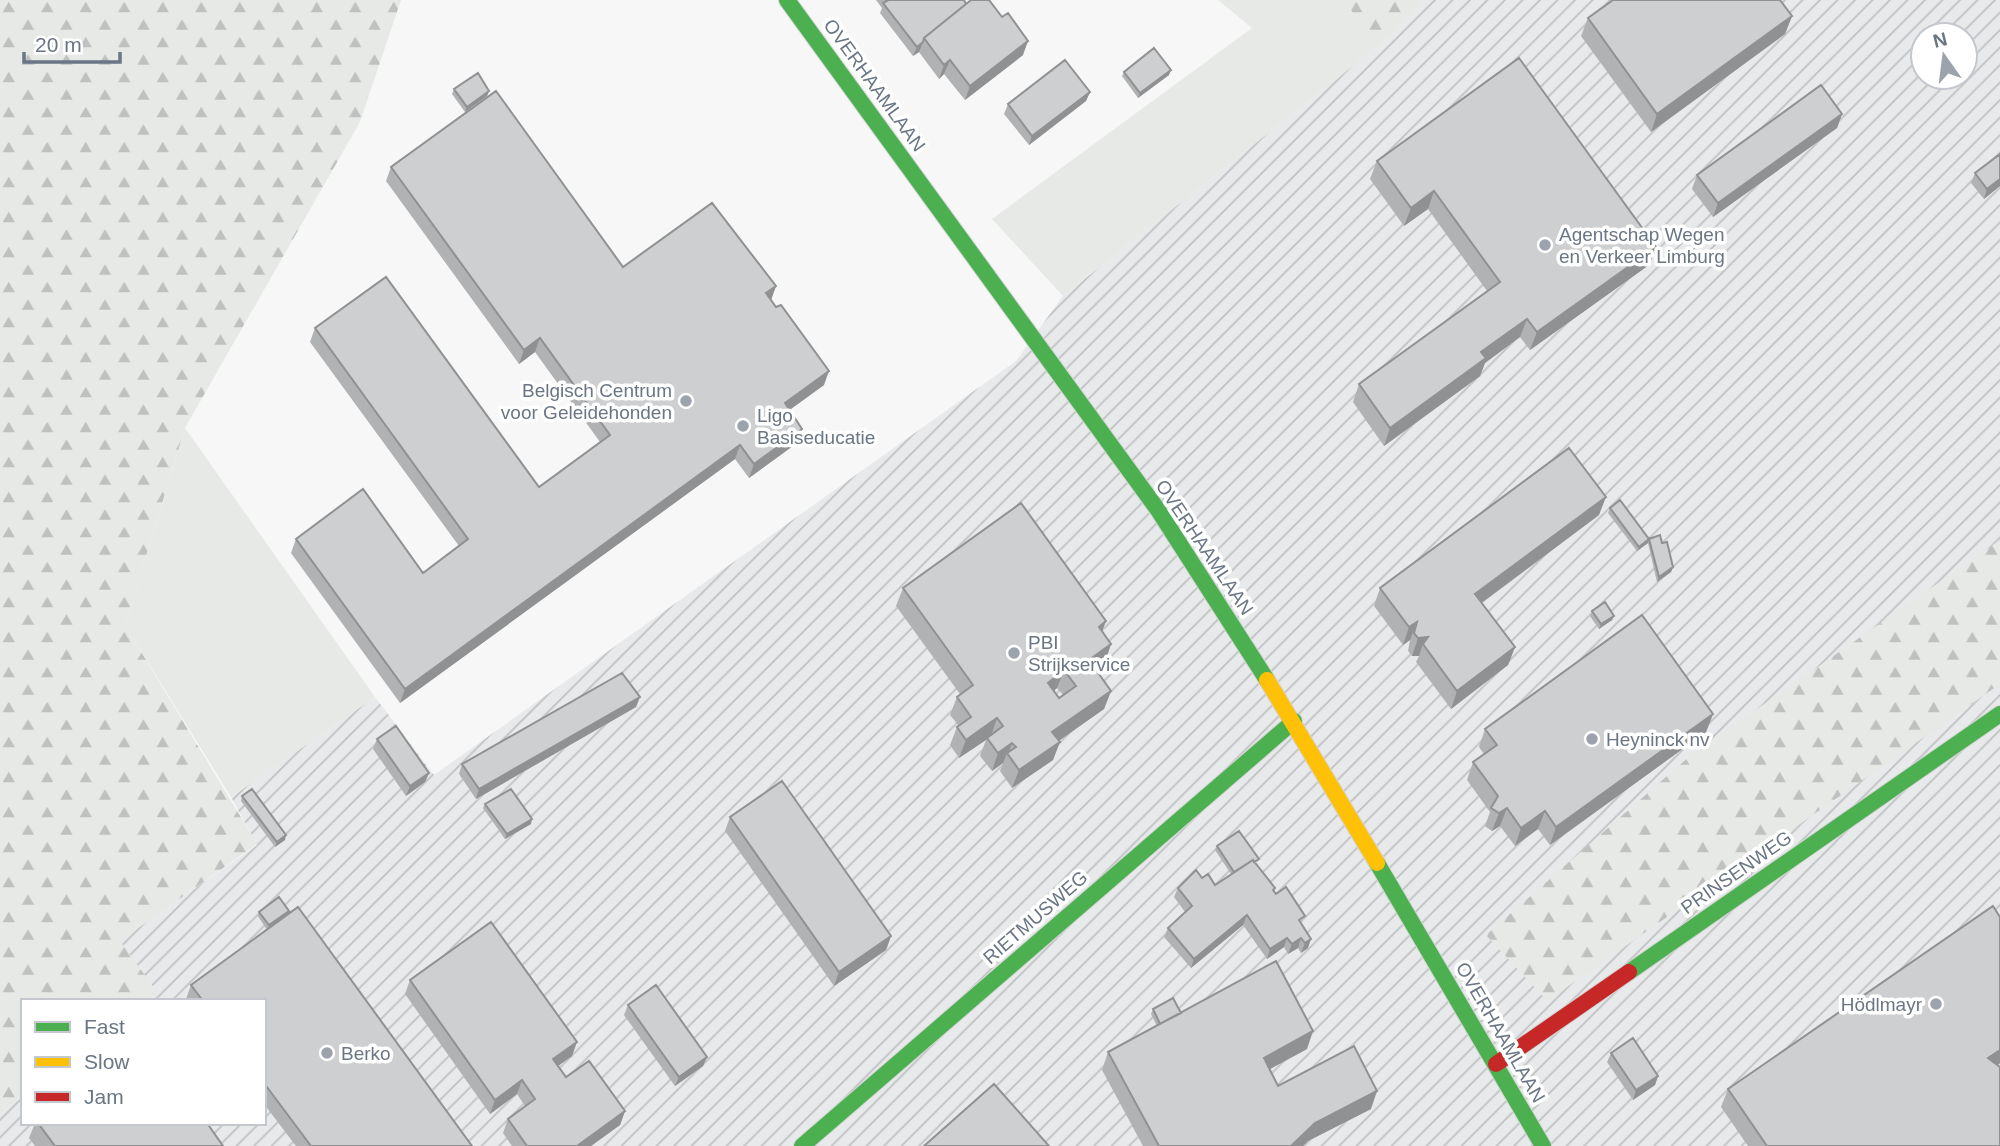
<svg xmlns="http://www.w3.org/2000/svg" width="2000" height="1146" viewBox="0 0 2000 1146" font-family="Helvetica,sans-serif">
  <defs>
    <pattern id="industrial-furrows" width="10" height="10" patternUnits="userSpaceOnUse" patternTransform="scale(1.75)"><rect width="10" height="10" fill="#e7e9ea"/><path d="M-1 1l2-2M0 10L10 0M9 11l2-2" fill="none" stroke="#bfc1c3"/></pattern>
    <pattern id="forest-firs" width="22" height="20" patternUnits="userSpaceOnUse" patternTransform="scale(1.75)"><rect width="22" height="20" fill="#e6e9e5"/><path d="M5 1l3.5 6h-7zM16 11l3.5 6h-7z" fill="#bec1bf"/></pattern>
  </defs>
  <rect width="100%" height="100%" fill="#f7f7f7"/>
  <path fill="url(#industrial-furrows)" fill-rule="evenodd" d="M 1424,0 L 2000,0 L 2000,1146 L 0,1146 L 0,1114 L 23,1096 L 23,1123 L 264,1123 L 264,1001 L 146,1001 L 156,992 L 119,941 L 257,845 L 231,797 L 375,697 L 434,775 L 1016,361 L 1063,296 L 1388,38 ZM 1923,35 L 1965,35 L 1965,77 L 1923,77 Z"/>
  <path fill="#e6e9e5" d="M 1218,0 L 1345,0 L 1365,33 L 1388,38 L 1063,296 L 992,219 L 1252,28 Z
    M 185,428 L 375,697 L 231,797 L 125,625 Z"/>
  <path fill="url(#forest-firs)" d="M 0,0 L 401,0 L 360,122 L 185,428 L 125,625 L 257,844 L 120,941 L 157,992 L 146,1001 L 23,1001 L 23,1096 L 0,1114 Z
    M 1345,0 L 1424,0 L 1388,38 L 1365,33 Z
    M 2000,540 L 2000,684 L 1547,1001 L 1486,935 L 1691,755 Z"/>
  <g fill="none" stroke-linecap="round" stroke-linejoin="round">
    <defs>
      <path id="fast" d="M 787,0 L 1158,510 L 1267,680
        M 1377,863 L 1543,1146
        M 1629,972 L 2000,714
        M 802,1146 L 1294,721"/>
      <path id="slow" d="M 1267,680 L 1377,863"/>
      <path id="jam" d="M 1496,1064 L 1629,972"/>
    </defs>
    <use href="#fast" stroke="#d3d4d5" stroke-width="18"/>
    <use href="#slow" stroke="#d3d4d5" stroke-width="18"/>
    <use href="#jam" stroke="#d3d4d5" stroke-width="18"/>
    <use href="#fast" stroke="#4caf50" stroke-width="16"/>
    <use href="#slow" stroke="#ffc107" stroke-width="16"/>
    <use href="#jam" stroke="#c62828" stroke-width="16"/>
  </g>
  <path fill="#b1b2b3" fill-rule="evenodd" d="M 876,0 L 964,0 L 1023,55 L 965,100 L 944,74 L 939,79 L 919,52 L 913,56 L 880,13 L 882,8 Z
    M 1792,16 L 1785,34 L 1651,132 L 1581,36 L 1588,18 Z
    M 1124,72 L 1169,75 L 1138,98 L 1122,76 Z
    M 454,89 L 489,91 L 487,96 L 465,112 L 452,94 Z
    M 1090,92 L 1086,101 L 1029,145 L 1004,114 L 1008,104 Z
    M 1842,114 L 1837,128 L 1713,217 L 1692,189 L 1697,175 Z
    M 2000,154 L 2000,186 L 1984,199 L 1971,183 L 1975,173 Z
    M 1377,161 L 1656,247 L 1649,265 L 1530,350 L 1520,337 L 1485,363 L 1480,376 L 1384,446 L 1353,402 L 1359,384 L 1487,291 L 1428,209 L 1404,226 L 1370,179 Z
    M 391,167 L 623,267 L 776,286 L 771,300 L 824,385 L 789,410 L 802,429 L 797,443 L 749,478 L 735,459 L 400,703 L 291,553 L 296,539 L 423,573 L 459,546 L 310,342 L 315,328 L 539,487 L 600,442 L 535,352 L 519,364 L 386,181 Z
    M 1610,508 L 1649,539 L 1662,543 L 1673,567 L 1671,572 L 1657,582 L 1648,543 L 1637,551 L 1608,513 Z
    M 1599,515 L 1482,603 L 1515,647 L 1508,665 L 1451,709 L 1416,662 L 1419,656 L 1412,656 L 1408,651 L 1410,640 L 1403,645 L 1374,606 L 1380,588 Z
    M 903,588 L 1106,621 L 1102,631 L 1111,644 L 1105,662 L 1095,669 L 1111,691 L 1104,709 L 1059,740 L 1053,760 L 1012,788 L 1000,771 L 1003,763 L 992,771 L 980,756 L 986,740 L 959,758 L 950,745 L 957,727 L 959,726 L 950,715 L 957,697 L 960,694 L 896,606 ZM 1057,688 L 1063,695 L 1059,698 L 1054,691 Z
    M 1592,611 L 1614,616 L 1612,620 L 1599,629 L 1590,616 Z
    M 636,707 L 476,799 L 459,774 L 462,764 Z
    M 1713,714 L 1706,732 L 1550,845 L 1538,829 L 1515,846 L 1500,826 L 1492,831 L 1485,826 L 1490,812 L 1467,780 L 1473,762 L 1484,754 L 1479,747 L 1485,729 Z
    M 377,739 L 429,773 L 425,782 L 406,796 L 373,749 Z
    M 242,796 L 285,840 L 275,847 L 241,801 Z
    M 485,804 L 531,824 L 505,839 L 483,808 Z
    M 730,817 L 891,936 L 886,950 L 834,986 L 725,831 Z
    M 1217,846 L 1256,865 L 1275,888 L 1274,892 L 1302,924 L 1308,948 L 1301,953 L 1298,948 L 1288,954 L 1284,947 L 1267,959 L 1243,925 L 1191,968 L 1164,937 L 1168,928 L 1185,912 L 1174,897 L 1178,888 L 1202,878 L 1215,885 L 1231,874 L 1215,850 Z
    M 289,911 L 288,915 L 472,1146 L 296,1146 L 264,1104 L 264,1001 L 188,1001 L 186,999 L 191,985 L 267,930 L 258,916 L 259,912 Z
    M 410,980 L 572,1056 L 558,1066 L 566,1077 L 625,1111 L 620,1125 L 591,1146 L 512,1146 L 503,1133 L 508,1119 L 525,1106 L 517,1094 L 490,1114 L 405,994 Z
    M 628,1005 L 707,1057 L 703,1066 L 675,1086 L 624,1015 Z
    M 1153,1009 L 1181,1013 L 1307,1049 L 1270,1069 L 1278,1086 L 1371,1109 L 1308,1141 L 1303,1146 L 1143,1146 L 1102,1070 L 1108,1052 L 1157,1026 L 1151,1014 Z
    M 1611,1053 L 1658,1076 L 1655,1085 L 1633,1100 L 1607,1062 Z
    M 1998,1065 L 2000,1146 L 1748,1146 L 1721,1107 L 1728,1089 Z
    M 35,1123 L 207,1123 L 223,1146 L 35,1146 L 29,1138 Z"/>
  <path fill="#909192" d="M 1792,16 L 1785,34 L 1651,132 L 1657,114 Z
    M 1028,41 L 1023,55 L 965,100 L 970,86 Z
    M 923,42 L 919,52 L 913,56 L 917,47 Z
    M 950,60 L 944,74 L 939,79 L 944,65 Z
    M 1171,70 L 1169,75 L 1138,98 L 1140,93 Z
    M 489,91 L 487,96 L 465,112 L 467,107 Z
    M 1090,92 L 1086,101 L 1029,145 L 1032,136 Z
    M 1842,114 L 1837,128 L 1713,217 L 1718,203 Z
    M 2000,179 L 2000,186 L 1984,199 L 1987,189 Z
    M 1434,191 L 1428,209 L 1404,226 L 1411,208 Z
    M 1656,247 L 1649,265 L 1530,350 L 1537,332 Z
    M 776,286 L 771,300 L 766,293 Z
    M 1527,319 L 1520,337 L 1485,363 L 1480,376 L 1384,446 L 1390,428 L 1481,352 Z
    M 540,338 L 535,352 L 519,364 L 524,350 Z
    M 829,371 L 824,385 L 780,417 L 785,403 Z
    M 802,429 L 797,443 L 749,478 L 754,464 Z
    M 740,445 L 735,459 L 400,703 L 405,689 Z
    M 1606,497 L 1599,515 L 1469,612 L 1475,594 Z
    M 1649,539 L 1648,543 L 1637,551 L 1639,547 Z
    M 1673,567 L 1671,572 L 1657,582 L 1659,577 Z
    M 1614,616 L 1612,620 L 1599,629 L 1601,624 Z
    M 1106,621 L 1099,639 L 1099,627 Z
    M 1417,622 L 1410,640 L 1403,645 L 1409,627 Z
    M 1428,637 L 1423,644 L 1419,656 L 1412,656 L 1418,638 Z
    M 1111,644 L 1105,662 L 1082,678 L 1089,660 Z
    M 1515,647 L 1508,665 L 1451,709 L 1457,691 Z
    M 1064,670 L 1057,688 L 1041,701 L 1048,683 Z
    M 1111,691 L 1104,709 L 1046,750 L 1052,732 Z
    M 640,697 L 636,707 L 476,799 L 479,789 Z
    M 1713,714 L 1706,732 L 1550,845 L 1556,827 Z
    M 997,718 L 991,736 L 987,738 L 986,740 L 959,758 L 966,740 Z
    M 1060,742 L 1053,760 L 1012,788 L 1019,770 Z
    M 1012,743 L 1008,755 L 1007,753 L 1003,763 L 992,771 L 998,753 Z
    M 429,773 L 425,782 L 406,796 L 410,786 Z
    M 1507,808 L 1500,826 L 1492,831 L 1499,813 Z
    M 1545,811 L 1538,829 L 1515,846 L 1521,828 Z
    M 532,819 L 531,824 L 505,839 L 507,834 Z
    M 286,835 L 285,840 L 275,847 L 277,842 Z
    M 289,911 L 287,916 L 267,930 L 269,925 Z
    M 1247,915 L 1243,925 L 1191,968 L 1194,959 Z
    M 891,936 L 886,950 L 834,986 L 839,972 Z
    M 1287,938 L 1284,947 L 1267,959 L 1270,949 Z
    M 1301,938 L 1298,948 L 1288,954 L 1292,944 Z
    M 1311,939 L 1308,948 L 1301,953 L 1305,943 Z
    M 1313,1031 L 1307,1049 L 1257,1076 L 1264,1058 Z
    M 577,1042 L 572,1056 L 548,1073 L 553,1059 Z
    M 2000,1050 L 2000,1063 L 1982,1076 L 1988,1058 Z
    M 707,1057 L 703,1066 L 675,1086 L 679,1077 Z
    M 1658,1076 L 1655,1085 L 1633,1100 L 1636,1090 Z
    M 522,1080 L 517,1094 L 490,1114 L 495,1100 Z
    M 1377,1091 L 1371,1109 L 1308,1141 L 1303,1146 L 1291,1146 L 1315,1123 Z
    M 625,1111 L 620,1125 L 591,1146 L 577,1146 Z"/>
  <path fill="#cecfd0" stroke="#909192" stroke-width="2" fill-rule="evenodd" d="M 886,0 L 964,0 L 966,4 L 924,38 L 923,42 L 917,47 L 883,3 L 887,1 Z
    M 971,0 L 989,0 L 1002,17 L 1008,13 L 1028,41 L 970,86 L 950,60 L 944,65 L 924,38 Z
    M 1613,0 L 1780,0 L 1792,16 L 1657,114 L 1588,18 Z
    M 1154,48 L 1171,70 L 1140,93 L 1124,72 Z
    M 1519,58 L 1656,247 L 1537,332 L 1527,319 L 1481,352 L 1486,358 L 1390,428 L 1359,384 L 1500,282 L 1434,191 L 1411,208 L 1377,161 Z
    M 1065,60 L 1090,92 L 1032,136 L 1008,104 Z
    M 478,73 L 489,91 L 467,107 L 454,89 Z
    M 1821,85 L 1842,114 L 1718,203 L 1697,175 Z
    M 496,91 L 623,267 L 712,203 L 776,286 L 766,293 L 776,307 L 781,305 L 829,371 L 785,403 L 802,429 L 754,464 L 740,445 L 405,689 L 296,539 L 363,489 L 423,573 L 468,539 L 315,328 L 386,277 L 539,487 L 610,435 L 540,338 L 524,350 L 391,167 Z
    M 2000,154 L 2000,179 L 1987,189 L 1975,173 Z
    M 1569,448 L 1606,497 L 1475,594 L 1515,647 L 1457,691 L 1423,644 L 1428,637 L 1418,638 L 1414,633 L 1417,622 L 1409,627 L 1380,588 Z
    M 1620,500 L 1649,539 L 1660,535 L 1662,543 L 1667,542 L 1673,567 L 1659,577 L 1649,539 L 1639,547 L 1610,508 Z
    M 1021,503 L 1106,621 L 1099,627 L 1111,644 L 1089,660 L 1111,691 L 1052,732 L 1060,742 L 1019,770 L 1007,753 L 1016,747 L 1012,743 L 998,753 L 987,738 L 1003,726 L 997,718 L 966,740 L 957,727 L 971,717 L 957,697 L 973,685 L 903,588 ZM 1064,670 L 1076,686 L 1059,698 L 1048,683 Z
    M 1605,602 L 1614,616 L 1601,624 L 1592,611 Z
    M 1642,615 L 1713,714 L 1556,827 L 1545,811 L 1521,828 L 1507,808 L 1499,813 L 1491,808 L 1498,796 L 1473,762 L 1497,745 L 1485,729 Z
    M 622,673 L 640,697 L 479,789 L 462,764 Z
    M 396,726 L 429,773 L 410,786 L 377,739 Z
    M 782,781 L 891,936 L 839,972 L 730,817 Z
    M 252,789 L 286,835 L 277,842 L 242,796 Z
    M 511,789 L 532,819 L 507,834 L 485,804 Z
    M 1239,831 L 1259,859 L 1254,862 L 1253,860 L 1234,872 L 1217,846 Z
    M 1253,860 L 1275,888 L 1273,890 L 1276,894 L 1286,887 L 1305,916 L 1299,920 L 1311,939 L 1305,943 L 1301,938 L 1292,944 L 1287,938 L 1270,949 L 1247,915 L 1194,959 L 1168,928 L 1192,906 L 1178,888 L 1196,870 L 1202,878 L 1208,874 L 1215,885 Z
    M 279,897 L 289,911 L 269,925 L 259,912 Z
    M 1993,906 L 2000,917 L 2000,1050 L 1988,1058 L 2000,1067 L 2000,1146 L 1767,1146 L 1728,1089 Z
    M 298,907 L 472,1146 L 311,1146 L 264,1083 L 264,1001 L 203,1001 L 191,985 Z
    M 491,922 L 577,1042 L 553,1059 L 566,1077 L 589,1061 L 625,1111 L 577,1146 L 527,1146 L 508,1119 L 535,1099 L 522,1080 L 495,1100 L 410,980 Z
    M 1276,961 L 1313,1031 L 1264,1058 L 1278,1086 L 1354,1046 L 1377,1091 L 1315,1123 L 1291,1146 L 1159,1146 L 1108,1052 Z
    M 656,985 L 707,1057 L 679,1077 L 628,1005 Z
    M 1173,998 L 1181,1013 L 1160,1024 L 1153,1009 Z
    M 1633,1038 L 1658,1076 L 1636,1090 L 1611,1053 Z
    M 994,1084 L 1049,1146 L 924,1146 Z
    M 38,1123 L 207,1123 L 223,1146 L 55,1146 Z"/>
  <g fill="#9ca3ac" stroke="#fff" stroke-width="2.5">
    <circle cx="1545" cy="245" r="7"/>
    <circle cx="686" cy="401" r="7"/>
    <circle cx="743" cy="426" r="7"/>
    <circle cx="1014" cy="653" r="7"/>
    <circle cx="1592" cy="739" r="7"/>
    <circle cx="1936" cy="1004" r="7"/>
    <circle cx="327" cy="1053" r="7"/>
  </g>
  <g text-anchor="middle" stroke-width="7" stroke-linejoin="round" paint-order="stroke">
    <g font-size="19" fill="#6b7684" stroke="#fff">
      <text transform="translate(875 85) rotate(54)" y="7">OVERHAAMLAAN</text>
      <text transform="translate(1205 547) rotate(56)" y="7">OVERHAAMLAAN</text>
      <text transform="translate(1736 872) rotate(-35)" y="7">PRINSENWEG</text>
      <text transform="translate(1035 917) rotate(-41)" y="7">RIETMUSWEG</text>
      <text transform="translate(1501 1032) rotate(60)" y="7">OVERHAAMLAAN</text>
    </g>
    <g font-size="19" fill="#6b7684" stroke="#fff" text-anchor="start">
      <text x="1559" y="241">Agentschap Wegen<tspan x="1559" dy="22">en Verkeer Limburg</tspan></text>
      <text x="672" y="397" text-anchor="end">Belgisch Centrum<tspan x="672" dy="22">voor Geleidehonden</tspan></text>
      <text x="757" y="422">Ligo<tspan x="757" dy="22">Basiseducatie</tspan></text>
      <text x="1028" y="649">PBI<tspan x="1028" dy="22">Strijkservice</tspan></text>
      <text x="1606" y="746">Heyninck nv</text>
      <text x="1922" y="1011" text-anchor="end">Hödlmayr</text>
      <text x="341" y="1060">Berko</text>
    </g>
  </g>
  <rect x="21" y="999" width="245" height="126" fill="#ffffff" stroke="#c4c8ce" stroke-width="2"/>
  <rect x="35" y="1022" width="35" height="10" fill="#4caf50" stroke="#c4c8ce" stroke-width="2"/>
  <text x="84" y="1034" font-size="21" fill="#6b7684">Fast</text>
  <rect x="35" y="1057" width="35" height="10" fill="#ffc107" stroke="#c4c8ce" stroke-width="2"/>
  <text x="84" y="1069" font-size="21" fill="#6b7684">Slow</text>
  <rect x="35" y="1092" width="35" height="10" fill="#c62828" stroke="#c4c8ce" stroke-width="2"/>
  <text x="84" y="1104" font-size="21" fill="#6b7684">Jam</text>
  <g transform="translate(1944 56) rotate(346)"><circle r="33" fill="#ffffff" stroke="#c4c8ce" stroke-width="2"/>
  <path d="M0-5L12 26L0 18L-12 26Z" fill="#9ca3ac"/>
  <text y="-10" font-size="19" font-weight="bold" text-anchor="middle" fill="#6b7684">N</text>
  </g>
  <path d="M24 52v10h96v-10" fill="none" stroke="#6b7684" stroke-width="3.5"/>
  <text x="35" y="52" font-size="21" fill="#6b7684" stroke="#ffffff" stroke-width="5" paint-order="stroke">20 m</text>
</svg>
